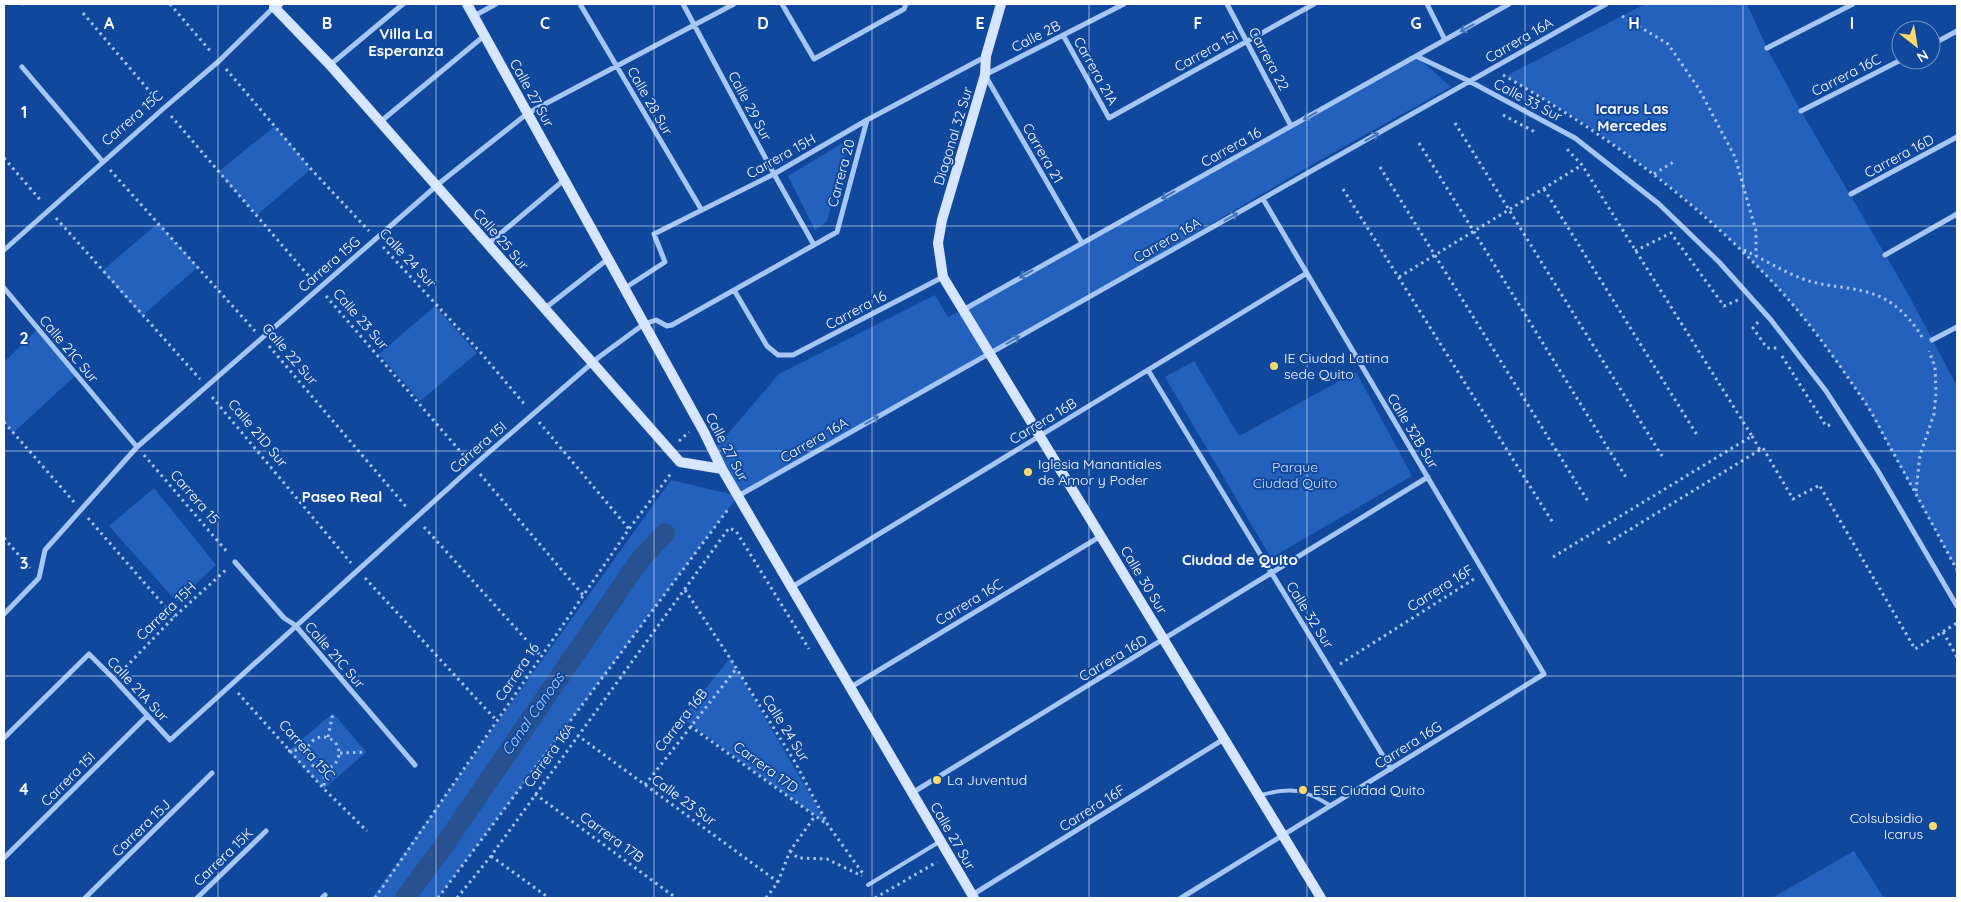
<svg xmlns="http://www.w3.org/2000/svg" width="1961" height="902" viewBox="0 0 1961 902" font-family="Quicksand,sans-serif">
  <rect width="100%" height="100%" fill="#10489e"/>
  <path fill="#2261bd" d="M 1645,4 L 1747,4 L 1767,48 L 1801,111 L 1907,292 L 1957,386 L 1957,570 L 1863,399 L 1816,333 L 1781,291 L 1740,249 L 1702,213 L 1654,174 L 1587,125 L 1506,76 Z
    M 1416,56 L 1451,87 L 1320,160 L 990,354 L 738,496 L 438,898 L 372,898 L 671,480 L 738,496 L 714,450 L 779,374 L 935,295 L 948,317 L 963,310 Z
    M 275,126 L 311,169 L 257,215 L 218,172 Z
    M 851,138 L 827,221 L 815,230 L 788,176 Z
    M 158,223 L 198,267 L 142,316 L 102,271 Z
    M 435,306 L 477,353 L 420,401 L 379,354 Z
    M 38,329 L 76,375 L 13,433 L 4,422 L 4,362 Z
    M 1194,361 L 1239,436 L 1356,372 L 1412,476 L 1271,558 L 1165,377 Z
    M 154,488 L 216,565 L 177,602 L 109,526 Z
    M 730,658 L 828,825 L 682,718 Z
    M 333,713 L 366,752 L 324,789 L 288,751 Z
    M 1854,851 L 1884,898 L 1772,898 Z"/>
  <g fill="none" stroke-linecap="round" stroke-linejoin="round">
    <path stroke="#275191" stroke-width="20" d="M 405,898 L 445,844 L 639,561 L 665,533"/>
    <path stroke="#a6c6f5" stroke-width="3" stroke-dasharray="2.5 4" stroke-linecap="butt" d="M 23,4 L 24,4
      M 170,4 L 212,53
      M 83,13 L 157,100
      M 1622,16 L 1668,44 L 1699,89 L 1735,157 L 1756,231 L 1756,256
      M 226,69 L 311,169 L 369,231
      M 1503,75 C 1607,135 1698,201 1780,290 C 1810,323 1837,361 1862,398 C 1873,413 1881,431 1890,447 C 1913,488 1935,529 1957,570
      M 1503,115 L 1535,132
      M 171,116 L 312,280
      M 1455,123 L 1662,456
      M 1419,143 L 1627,479
      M 4,158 L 42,202
      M 1380,167 L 1589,503
      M 110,170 L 255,331
      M 1654,174 L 1675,161
      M 1343,189 L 1553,523
      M 1544,189 L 1697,435
      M 56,218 L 200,379
      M 383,247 L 481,353 L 526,406
      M 1744,250 C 1763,259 1782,271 1803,279 C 1824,287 1848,286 1870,293 C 1892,299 1911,318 1922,337
      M 1635,251 L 1671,233 L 1724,306 L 1738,300
      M 1399,277 L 1582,165
      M 326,296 L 466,458
      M 1758,322 L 1753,328 L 1767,348 L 1777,348
      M 269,346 L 408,509
      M 1782,356 L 1826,426 L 1834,424
      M 212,397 L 351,563
      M 4,422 L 74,502
      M 539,422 L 629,529
      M 1752,436 L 1760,450
      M 679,441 L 689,432
      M 144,455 L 228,553
      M 480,474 L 583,595
      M 1916,491 L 1920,455 L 1934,414 L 1936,393 L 1935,367 L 1929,351
      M 88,518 L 174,617
      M 424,527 L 541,656
      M 4,538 L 30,568
      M 1608,543 L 1763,448 L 1793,499 L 1820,485 L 1821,488 L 1915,649 L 1957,623
      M 1553,557 L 1752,436 L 1582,165 L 1567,149
      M 365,578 L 497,721
      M 685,590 L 730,658 L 795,762 L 828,825 L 864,875
      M 1943,632 L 1957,657
      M 1340,664 L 1474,579
      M 121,672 L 174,617 L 228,568
      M 238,693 L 324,789 L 367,831
      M 690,726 L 828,825
      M 577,735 L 778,882
      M307 753a16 16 0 1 1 32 0a16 16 0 1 1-32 0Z
      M 328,737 L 333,713
      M 288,751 L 307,749
      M 340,753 L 366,752
      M 324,770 L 324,789
      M 645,785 L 736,669
      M 535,794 L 676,898
      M 790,851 L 798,858 L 827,859 L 862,876
      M 491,856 L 549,898
      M 375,898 L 629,529 L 672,472
      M 438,898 L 729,508
      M 457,898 L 491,856 L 729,528 L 736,531 L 809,649
      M 766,898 L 778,882 L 790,851 L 815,816
      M 875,898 L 937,862"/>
    <path stroke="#a6c6f5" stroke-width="4" d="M 1261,795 C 1292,787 1304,789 1331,806
      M 868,885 L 939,842"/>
    <path stroke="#a6c6f5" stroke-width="5" d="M 580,4 L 701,209
      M 683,4 L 774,174 L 814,245
      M 782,4 L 814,59 L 904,9 L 906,4
      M 1227,4 L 1291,126
      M 1427,4 L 1445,40
      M 474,16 L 496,4
      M 1063,35 L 1109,118 L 1314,4
      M 1931,45 L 1957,31
      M 1767,48 L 1853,4
      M 1416,56 L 1469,81 L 1575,138 L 1659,204 L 1719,262 L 1771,320 L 1826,391 L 1878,471 L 1957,606
      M 330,65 L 403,4
      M 22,67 L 103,162
      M 1801,111 L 1901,60
      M 380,122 L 484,36
      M 1851,194 L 1957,137
      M 1082,243 L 985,75 L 1124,4
      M 488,244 L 564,180
      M 4,250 L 164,108 L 219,61 L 274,7
      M 1885,255 L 1957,214
      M 4,288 L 137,447
      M 625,288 L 665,262 L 654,234 L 774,174 L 867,120 L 985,57
      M 734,290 L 767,346 L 778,355 L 793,355 L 943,277
      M 544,309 L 608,259
      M 963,310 L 1509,4
      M 1932,340 L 1957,327
      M 1148,370 L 1391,769
      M 738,496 L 1606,4
      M 235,562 L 284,618 L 295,625 L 415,765
      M 792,587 L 1307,273
      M 4,614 L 39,578 L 45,550 L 137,447 L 442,181 L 528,113 L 734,4
      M 851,687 L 1101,536
      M 4,738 L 89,654 L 114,679 L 170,740 L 473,466 L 599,357 L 644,324 L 656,320 L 667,326 L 672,325 L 837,232 L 867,120
      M 912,793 L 1428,477
      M 4,858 L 147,716
      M 972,895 L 1224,739
      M 85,898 L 212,773
      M 197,898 L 266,831
      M 322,898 L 325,895
      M 1181,898 L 1544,674 L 1263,199"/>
    <path stroke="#d6e6fe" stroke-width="10" d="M 278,4 L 274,7 L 330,65 L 680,462 L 722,469
      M 467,4 L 704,432 L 722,469 L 974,898
      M 1001,4 L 986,56 L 985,75 L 942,220 L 938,243 L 943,277 L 1321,898"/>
  </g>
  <defs><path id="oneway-shaft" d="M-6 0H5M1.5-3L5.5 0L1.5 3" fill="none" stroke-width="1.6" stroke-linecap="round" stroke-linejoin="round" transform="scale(1.25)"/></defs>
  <g stroke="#4474bc">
    <use href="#oneway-shaft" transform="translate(1467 28) rotate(151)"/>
    <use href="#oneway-shaft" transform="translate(1310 116) rotate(151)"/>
    <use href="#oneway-shaft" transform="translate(1372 137) rotate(-30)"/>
    <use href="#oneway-shaft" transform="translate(1168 195) rotate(151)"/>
    <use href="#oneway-shaft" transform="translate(1231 217) rotate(-30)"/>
    <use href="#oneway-shaft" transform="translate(1026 274) rotate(151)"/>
    <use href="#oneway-shaft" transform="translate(1013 340) rotate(-30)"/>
    <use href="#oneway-shaft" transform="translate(872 420) rotate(-30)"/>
  </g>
  <path fill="none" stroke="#fff" stroke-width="1" stroke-opacity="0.55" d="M 218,4 L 218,898M 436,4 L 436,898M 654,4 L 654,898M 872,4 L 872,898M 1089,4 L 1089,898M 1307,4 L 1307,898M 1525,4 L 1525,898M 1743,4 L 1743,898M 4,226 L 1957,226M 4,451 L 1957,451M 4,676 L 1957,676"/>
  <g fill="#ffda6a" stroke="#10489e" stroke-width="2">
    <circle cx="1274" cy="366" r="5"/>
    <circle cx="1028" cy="472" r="5"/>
    <circle cx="937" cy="780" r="5"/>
    <circle cx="1303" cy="790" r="5"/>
    <circle cx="1933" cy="826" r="5"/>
  </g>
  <g text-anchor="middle" stroke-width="4" stroke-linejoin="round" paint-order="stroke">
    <g font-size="14" fill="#fff" stroke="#10489e">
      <text transform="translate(1036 36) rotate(-27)" y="5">Calle 2B</text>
      <text transform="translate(1519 40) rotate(-30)" y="5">Carrera 16A</text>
      <text transform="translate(1206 51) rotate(-29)" y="5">Carrera 15I</text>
      <text transform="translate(1269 59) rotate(62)" y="5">Carrera 22</text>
      <text transform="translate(1096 71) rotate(61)" y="5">Carrera 21A</text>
      <text transform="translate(1846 75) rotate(-27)" y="5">Carrera 16C</text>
      <text transform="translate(532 93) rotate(61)" y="5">Calle 27 Sur</text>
      <text transform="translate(1528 100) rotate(28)" y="5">Calle 33 Sur</text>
      <text transform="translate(650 101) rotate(60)" y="5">Calle 28 Sur</text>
      <text transform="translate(750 106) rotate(62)" y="5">Calle 29 Sur</text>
      <text transform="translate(132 118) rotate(-41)" y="5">Carrera 15C</text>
      <text transform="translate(953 136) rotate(-73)" y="5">Diagonal 32 Sur</text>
      <text transform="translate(1231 147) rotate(-29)" y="5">Carrera 16</text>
      <text transform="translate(1043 153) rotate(60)" y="5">Carrera 21</text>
      <text transform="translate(781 156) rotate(-29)" y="5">Carrera 15H</text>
      <text transform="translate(1899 156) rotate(-28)" y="5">Carrera 16D</text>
      <text transform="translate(841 173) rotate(-75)" y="5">Carrera 20</text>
      <text transform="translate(501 239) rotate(49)" y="5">Calle 25 Sur</text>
      <text transform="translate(1167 240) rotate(-30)" y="5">Carrera 16A</text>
      <text transform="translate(408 258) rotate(47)" y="5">Calle 24 Sur</text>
      <text transform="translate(329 264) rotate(-41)" y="5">Carrera 15G</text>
      <text transform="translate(856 310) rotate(-28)" y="5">Carrera 16</text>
      <text transform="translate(361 319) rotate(49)" y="5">Calle 23 Sur</text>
      <text transform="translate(69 349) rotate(50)" y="5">Calle 21C Sur</text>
      <text transform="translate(290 354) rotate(49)" y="5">Calle 22 Sur</text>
      <text transform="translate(1043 421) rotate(-31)" y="5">Carrera 16B</text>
      <text transform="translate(1413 431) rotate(59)" y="5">Calle 32B Sur</text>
      <text transform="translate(258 433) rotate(50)" y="5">Calle 21D Sur</text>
      <text transform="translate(814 440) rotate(-30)" y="5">Carrera 16A</text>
      <text transform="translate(478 447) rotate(-41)" y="5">Carrera 15I</text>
      <text transform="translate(727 447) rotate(62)" y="5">Calle 27 Sur</text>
      <text transform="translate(195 497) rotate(49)" y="5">Carrera 15</text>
      <text transform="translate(1144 580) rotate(59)" y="5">Calle 30 Sur</text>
      <text transform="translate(1440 588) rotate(-32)" y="5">Carrera 16F</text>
      <text transform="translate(969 602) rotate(-31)" y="5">Carrera 16C</text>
      <text transform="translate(166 611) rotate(-44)" y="5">Carrera 15H</text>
      <text transform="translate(1310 615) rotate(58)" y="5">Calle 32 Sur</text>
      <text transform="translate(335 655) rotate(49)" y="5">Calle 21C Sur</text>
      <text transform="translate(1113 658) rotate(-31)" y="5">Carrera 16D</text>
      <text transform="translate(517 672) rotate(-56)" y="5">Carrera 16</text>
      <text transform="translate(138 689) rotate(47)" y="5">Calle 21A Sur</text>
      <text transform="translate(681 720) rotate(-52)" y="5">Carrera 16B</text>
      <text transform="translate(786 728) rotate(58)" y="5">Calle 24 Sur</text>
      <text transform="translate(1408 745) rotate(-32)" y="5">Carrera 16G</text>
      <text transform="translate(307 750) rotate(48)" y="5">Carrera 15C</text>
      <text transform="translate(549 755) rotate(-54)" y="5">Carrera 16A</text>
      <text transform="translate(766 767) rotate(36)" y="5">Carrera 17D</text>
      <text transform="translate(68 779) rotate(-45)" y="5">Carrera 15I</text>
      <text transform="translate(684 800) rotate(36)" y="5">Calle 23 Sur</text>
      <text transform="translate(1092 808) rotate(-32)" y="5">Carrera 16F</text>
      <text transform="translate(141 828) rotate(-44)" y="5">Carrera 15J</text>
      <text transform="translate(953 836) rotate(60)" y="5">Calle 27 Sur</text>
      <text transform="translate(612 837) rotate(36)" y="5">Carrera 17B</text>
      <text transform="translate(223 857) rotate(-44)" y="5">Carrera 15K</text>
    </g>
    <g font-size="14" fill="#fff" stroke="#10489e" text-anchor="start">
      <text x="1284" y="363">IE Ciudad Latina<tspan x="1284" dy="16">sede Quito</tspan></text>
      <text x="1038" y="469">Iglesia Manantiales<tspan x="1038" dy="16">de Amor y Poder</tspan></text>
      <text x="947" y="785">La Juventud</text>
      <text x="1313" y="795">ESE Ciudad Quito</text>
      <text x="1923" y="823" text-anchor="end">Colsubsidio<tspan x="1923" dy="16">Icarus</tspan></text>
    </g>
    <g font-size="14" fill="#cfe2fe" stroke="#10489e">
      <text x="1295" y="472">Parque<tspan x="1295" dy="16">Ciudad Quito</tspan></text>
    </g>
    <g font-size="15" font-weight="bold" fill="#fff" stroke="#10489e">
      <text x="406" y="39">Villa La<tspan x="406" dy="17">Esperanza</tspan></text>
      <text x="1632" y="114">Icarus Las<tspan x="1632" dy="17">Mercedes</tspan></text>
      <text x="342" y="502">Paseo Real</text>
      <text x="1240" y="565">Ciudad de Quito</text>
    </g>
    <g font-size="15" font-style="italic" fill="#b2d1fb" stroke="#10489e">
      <text transform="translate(533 714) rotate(-55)" y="5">Canal Canoas</text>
    </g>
  </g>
  <g font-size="16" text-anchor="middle" font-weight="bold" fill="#fff" stroke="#10489e" stroke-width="4" stroke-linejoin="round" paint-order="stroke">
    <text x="109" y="29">A</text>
    <text x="327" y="29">B</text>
    <text x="545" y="29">C</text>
    <text x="763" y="29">D</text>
    <text x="980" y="29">E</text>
    <text x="1198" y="29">F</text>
    <text x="1416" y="29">G</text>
    <text x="1634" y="29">H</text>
    <text x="1852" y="29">I</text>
    <text x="24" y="118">1</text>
    <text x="24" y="344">2</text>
    <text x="24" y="569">3</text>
    <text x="24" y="795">4</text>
  </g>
  <rect width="1961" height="902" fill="none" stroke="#ffffff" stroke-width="10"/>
  <g transform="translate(1916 45) rotate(149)"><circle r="24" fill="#10489e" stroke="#7091c5"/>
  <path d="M0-4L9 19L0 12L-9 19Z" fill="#ffda6a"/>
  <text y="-8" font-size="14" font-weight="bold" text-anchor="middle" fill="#ffffff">N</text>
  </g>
</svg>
